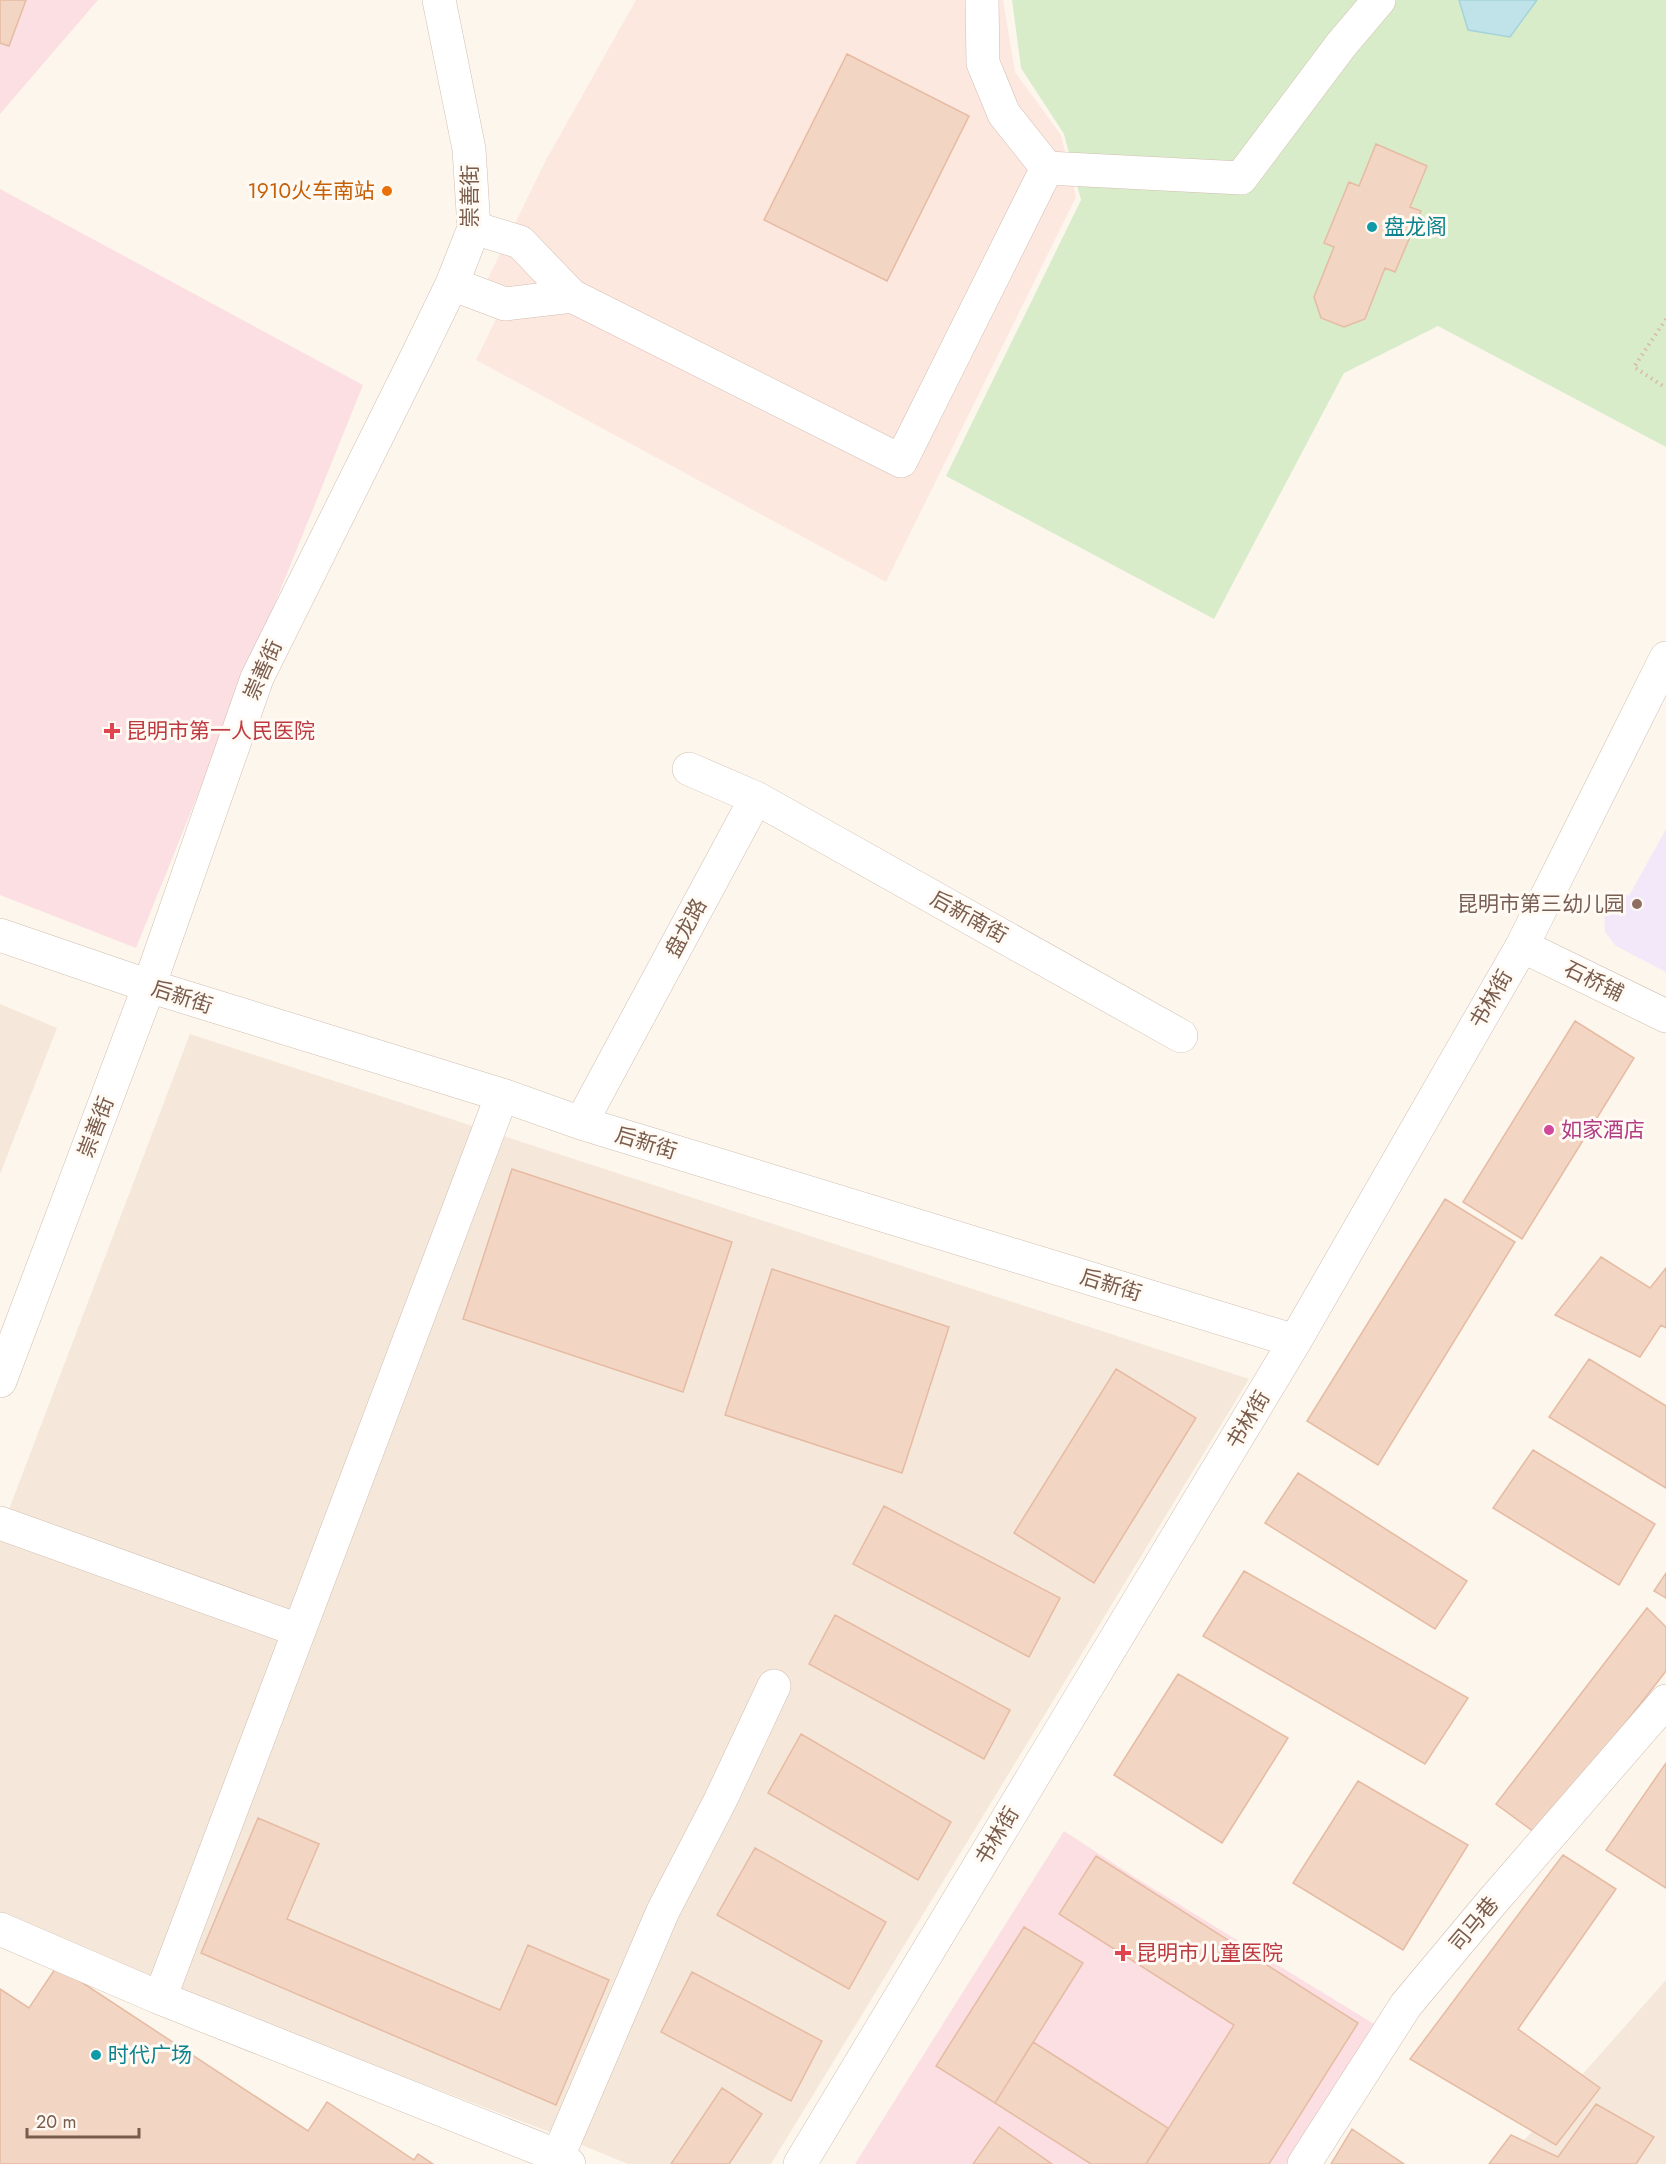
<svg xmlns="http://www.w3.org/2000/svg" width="1666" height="2164" viewBox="0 0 1666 2164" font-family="Jost,'Noto Sans SC',sans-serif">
  <rect width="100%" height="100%" fill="#fdf6ec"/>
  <path fill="#f5e8da" d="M 0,1004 L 57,1028 L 0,1174 Z
    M 190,1034 L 1249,1379 L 771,2164 L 628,2164 L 555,2134 L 0,1923 L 0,1533 Z
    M 1666,1980 L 1666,2164 L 1503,2164 Z"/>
  <path fill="#fde8e0" d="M 636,0 L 1003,0 L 1015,72 L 1061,135 L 1076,197 L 886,582 L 476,360 L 496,319 L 474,307 L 546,160 Z"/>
  <path fill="#f3e8fa" d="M 1666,829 L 1666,972 L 1616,946 L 1605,932 L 1604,912 L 1615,890 L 1629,896 Z"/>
  <path fill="#fbdfe3" d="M 0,0 L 98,0 L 0,114 Z
    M 0,189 L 363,385 L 136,948 L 0,895 Z
    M 1064,1831 L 1136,1878 L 1379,2027 L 1295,2164 L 855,2164 Z"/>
  <path fill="#d8ecc9" d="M 1012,0 L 1666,0 L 1666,447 L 1438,326 L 1344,373 L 1214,619 L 946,476 L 1081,200 L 1064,134 L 1021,68 Z"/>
  <path fill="#bfe3e8" stroke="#a5d3da" stroke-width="1.5" d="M 1459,0 L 1537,0 L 1510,37 L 1468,30 Z"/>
  <path fill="#f3d5c3" stroke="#e6bba3" stroke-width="1.5" d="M 0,0 L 26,0 L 9,46 L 0,43 Z
    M 847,54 L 969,116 L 887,281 L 764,220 Z
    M 1376,144 L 1427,166 L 1410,207 L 1421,211 L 1395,272 L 1385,268 L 1365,319 L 1344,327 L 1321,318 L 1314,297 L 1334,247 L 1324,243 L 1349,182 L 1359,186 Z
    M 1575,1021 L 1634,1058 L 1522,1239 L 1463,1202 Z
    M 512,1169 L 732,1242 L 683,1392 L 463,1319 Z
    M 1445,1199 L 1515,1242 L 1378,1465 L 1307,1421 Z
    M 1601,1257 L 1650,1288 L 1666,1268 L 1666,1328 L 1661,1325 L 1640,1357 L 1555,1315 Z
    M 772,1269 L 949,1327 L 902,1473 L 725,1415 Z
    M 1589,1359 L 1666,1406 L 1666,1488 L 1549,1417 Z
    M 1116,1369 L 1196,1418 L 1094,1583 L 1014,1533 Z
    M 1533,1450 L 1655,1524 L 1619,1585 L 1493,1508 Z
    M 1298,1473 L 1467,1581 L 1435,1629 L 1265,1523 Z
    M 884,1506 L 1060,1598 L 1029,1657 L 853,1564 Z
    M 1244,1571 L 1468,1698 L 1425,1764 L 1203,1636 Z
    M 1666,1573 L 1666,1598 L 1654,1591 Z
    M 1647,1608 L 1666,1627 L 1666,1671 L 1538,1835 L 1496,1804 Z
    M 835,1615 L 1010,1710 L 984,1759 L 809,1664 Z
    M 1178,1674 L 1288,1738 L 1222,1843 L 1114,1775 Z
    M 801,1734 L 951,1822 L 918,1880 L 768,1793 Z
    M 1666,1763 L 1666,1888 L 1606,1850 Z
    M 1358,1781 L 1468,1845 L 1403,1950 L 1293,1883 Z
    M 258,1818 L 319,1844 L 287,1919 L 500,2010 L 528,1945 L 609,1980 L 556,2105 L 201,1953 Z
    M 755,1848 L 886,1922 L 849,1989 L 717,1915 Z
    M 1563,1855 L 1616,1889 L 1518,2029 L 1600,2088 L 1556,2145 L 1410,2059 Z
    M 1096,1856 L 1358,2023 L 1269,2164 L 1146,2164 L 1234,2025 L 1059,1914 Z
    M 1024,1927 L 1083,1963 L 995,2103 L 936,2066 Z
    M 57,1966 L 308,2131 L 327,2102 L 414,2160 L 418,2154 L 433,2164 L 0,2164 L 0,1989 L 29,2008 Z
    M 692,1972 L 822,2041 L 791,2101 L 661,2032 Z
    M 1033,2042 L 1168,2128 L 1146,2164 L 1091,2164 L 995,2103 Z
    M 722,2088 L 762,2114 L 729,2164 L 671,2164 Z
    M 1596,2104 L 1654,2137 L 1636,2164 L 1489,2164 L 1511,2135 L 1558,2157 Z
    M 999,2127 L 1052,2164 L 973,2164 Z
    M 1352,2129 L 1404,2164 L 1331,2164 Z"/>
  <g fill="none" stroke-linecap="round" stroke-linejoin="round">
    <defs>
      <path id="minor" d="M 982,0 L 983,63 L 1004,114 L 1047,168
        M 452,284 L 505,304 L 572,296 L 520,242 L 474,228
        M 572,296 L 901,461 L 1047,168 L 1241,178 L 1341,45 L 1379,0
        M 756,798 L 1181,1036
        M 0,935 L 149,986 L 502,1095 L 581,1123 L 1295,1341
        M 1522,946 L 1666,1016
        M 581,1123 L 756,798 L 689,769
        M 0,1381 L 149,986 L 257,678 L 418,354 L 452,284 L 474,228 L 469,149 L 439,0
        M 0,1523 L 298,1630
        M 0,1929 L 160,1998 L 558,2156 L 569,2164
        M 160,1998 C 272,1696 389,1396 502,1095
        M 558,2156 L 663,1911 L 720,1801 L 774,1686
        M 800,2164 L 1295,1341 L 1522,946 L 1666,658
        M 1304,2164 L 1406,2005 L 1492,1902 L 1666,1701"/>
    </defs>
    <use href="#minor" stroke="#d1beb0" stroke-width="34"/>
    <path stroke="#d9b8a5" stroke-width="4" stroke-dasharray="1.5 4.5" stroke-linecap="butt" d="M 1666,319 L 1634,367 L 1666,388"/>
    <use href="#minor" stroke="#fff" stroke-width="33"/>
  </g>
  <circle fill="#e8710a" stroke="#fffaf3" stroke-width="2" cx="387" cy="191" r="6"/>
  <g fill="#0f9aa8" stroke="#fffaf3" stroke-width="2">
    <circle cx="1372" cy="227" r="6"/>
    <circle cx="96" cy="2055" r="6"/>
  </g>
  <g fill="#e0444e" stroke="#fffaf3" stroke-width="2">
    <path d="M109 722h6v6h6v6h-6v6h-6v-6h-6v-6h6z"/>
    <path d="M1120 1944h6v6h6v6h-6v6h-6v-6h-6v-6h6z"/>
  </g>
  <circle fill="#8d6e63" stroke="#fffaf3" stroke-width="2" cx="1637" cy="904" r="6"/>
  <circle fill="#d1479c" stroke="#fffaf3" stroke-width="2" cx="1549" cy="1130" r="6"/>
  <g text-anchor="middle" stroke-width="6" stroke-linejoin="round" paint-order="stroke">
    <g font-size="21" fill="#c56008" stroke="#fffaf3" text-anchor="end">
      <text x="375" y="198">1910火车南站</text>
    </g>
    <g font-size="21" fill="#7a5c4d" stroke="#fffaf3">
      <text transform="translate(470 196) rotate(-90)" y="7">崇善街</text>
      <text transform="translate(263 670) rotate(-66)" y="7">崇善街</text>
      <text transform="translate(969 917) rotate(29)" y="7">后新南街</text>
      <text transform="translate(686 928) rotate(-62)" y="7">盘龙路</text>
      <text transform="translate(1594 981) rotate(26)" y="7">石桥铺</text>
      <text transform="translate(182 997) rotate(18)" y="7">后新街</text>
      <text transform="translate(1491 999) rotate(-60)" y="7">书林街</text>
      <text transform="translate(96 1127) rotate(-69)" y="7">崇善街</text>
      <text transform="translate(646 1143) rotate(17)" y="7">后新街</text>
      <text transform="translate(1111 1285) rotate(17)" y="7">后新街</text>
      <text transform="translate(1248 1420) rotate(-59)" y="7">书林街</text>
      <text transform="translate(997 1836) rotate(-59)" y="7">书林街</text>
      <text transform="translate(1474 1924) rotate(-50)" y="7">司马巷</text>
    </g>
    <g font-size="21" fill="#0d838f" stroke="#fffaf3" text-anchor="start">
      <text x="1384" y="234">盘龙阁</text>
      <text x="108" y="2062">时代广场</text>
    </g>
    <g font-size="21" fill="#be3a42" stroke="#fffaf3" text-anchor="start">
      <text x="126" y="738">昆明市第一人民医院</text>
      <text x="1136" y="1960">昆明市儿童医院</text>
    </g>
    <g font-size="21" fill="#785e54" stroke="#fffaf3" text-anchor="end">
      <text x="1625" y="911">昆明市第三幼儿园</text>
    </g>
    <g font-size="21" fill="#b23c85" stroke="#fffaf3" text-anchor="start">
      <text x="1561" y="1137">如家酒店</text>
    </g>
  </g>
  <path d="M27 2128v9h112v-9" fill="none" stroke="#7a5c4d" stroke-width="3"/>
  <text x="36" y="2128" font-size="18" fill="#7a5c4d" stroke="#fffaf3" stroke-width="4.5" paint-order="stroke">20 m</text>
</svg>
